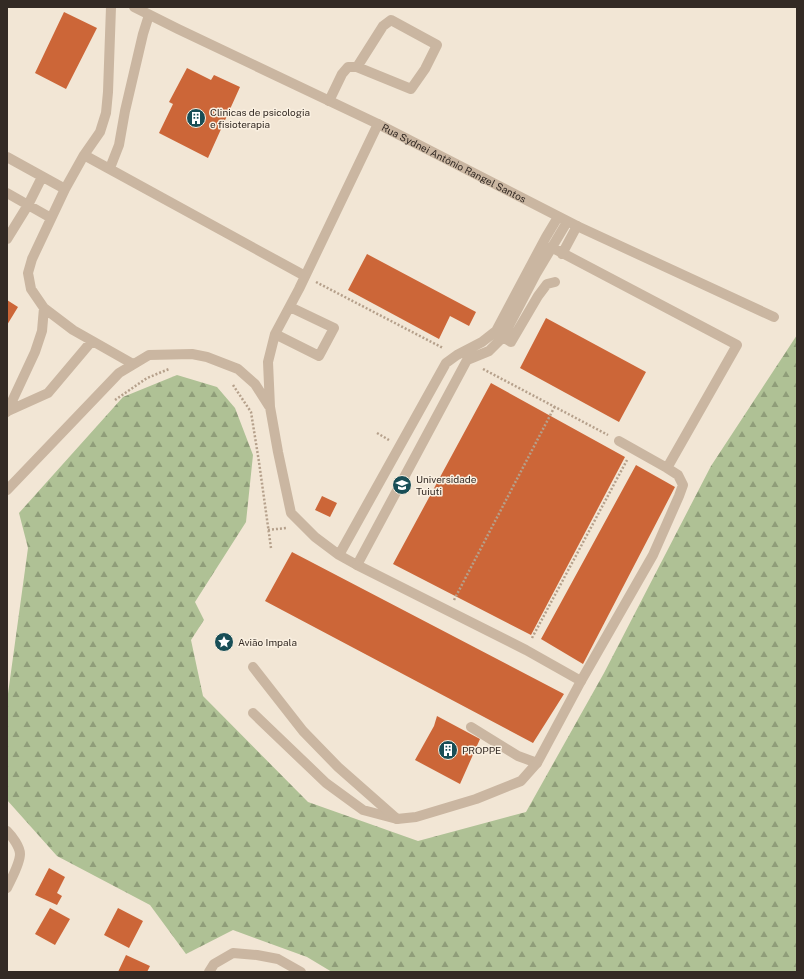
<svg xmlns="http://www.w3.org/2000/svg" width="804" height="979" viewBox="0 0 804 979" font-family="'Public Sans',sans-serif">
  <defs>
    <pattern id="forest-firs" width="22" height="20" patternUnits="userSpaceOnUse"><rect width="22" height="20" fill="#afc195"/><path d="M5 1l3.5 6h-7zM16 11l3.5 6h-7z" fill="#8f9d79"/></pattern>
  </defs>
  <rect width="100%" height="100%" fill="#f2e6d5"/>
  <path fill="url(#forest-firs)" d="M 797,335 L 797,972 L 332,972 L 307,957 L 233,930 L 186,954 L 150,905 L 57,856 L 7,800 L 7,701 L 28,548 L 19,513 L 123,397 L 177,375 L 217,387 L 235,408 L 253,455 L 246,522 L 195,602 L 204,620 L 191,640 L 203,696 L 308,802 L 418,841 L 526,812 L 604,673 L 711,466 Z"/>
  <path fill="#cc6638" d="M 64,12 L 97,28 L 66,89 L 35,73 Z
    M 187,68 L 211,80 L 214,75 L 240,87 L 208,158 L 159,133 L 173,104 L 169,102 Z
    M 367,254 L 476,312 L 469,326 L 450,316 L 439,339 L 348,290 Z
    M 7,300 L 18,307 L 7,325 Z
    M 546,318 L 646,372 L 619,422 L 520,368 Z
    M 491,383 L 625,457 L 531,635 L 393,564 Z
    M 636,465 L 675,487 L 583,664 L 541,639 Z
    M 322,496 L 337,503 L 330,517 L 315,510 Z
    M 292,552 L 564,694 L 533,743 L 265,601 Z
    M 437,716 L 480,739 L 460,784 L 415,760 L 434,726 Z
    M 49,868 L 65,877 L 57,893 L 62,896 L 57,905 L 35,895 Z
    M 50,908 L 70,919 L 55,945 L 35,934 Z
    M 118,908 L 143,921 L 129,948 L 104,935 Z
    M 126,955 L 150,966 L 147,972 L 118,972 Z"/>
  <g fill="none" stroke-linecap="round" stroke-linejoin="round">
    <path stroke="#b5a08b" stroke-width="2.5" stroke-dasharray="2 2" stroke-linecap="butt" d="M 316,282 L 443,348
      M 483,369 L 608,435
      M 233,385 L 251,412 L 259,462 L 271,548
      M 115,400 L 147,378 L 169,369
      M 377,433 L 389,440
      M 268,530 L 286,528
      M 454,600 L 555,406
      M 532,638 L 627,460"/>
    <path stroke="#cab6a1" stroke-width="10" d="M 329,101 L 342,74 L 348,67 L 357,67 L 411,89 L 425,69 L 437,45 L 391,20 L 383,26 L 357,67
      M 378,124 L 299,289 L 275,334 L 268,362 L 270,407 L 278,452 L 291,513 L 315,537 L 339,555 L 357,565 L 467,360 L 489,351 L 503,337 L 536,274 L 567,222
      M 84,155 L 305,276
      M 7,157 L 65,189
      M 110,168 L 119,145 L 125,111 L 143,34 L 149,15
      M 7,193 L 51,218
      M 7,239 L 28,205 L 42,177
      M 551,247 L 737,345 L 667,468 L 619,441
      M 562,254 L 577,226
      M 44,308 L 73,330 L 133,364
      M 275,334 L 319,356 L 334,328 L 290,307
      M 503,337 L 511,342 L 538,296 L 547,284 L 555,282
      M 8,411 L 48,393 L 91,342
      M 7,412 L 35,352 L 42,331 L 44,308 L 31,289 L 28,273 L 32,259 L 65,189 L 84,155 L 100,132 L 106,113 L 108,92 L 111,7
      M 7,490 L 119,373 L 149,355 L 192,354 L 207,357 L 238,369 L 255,384 L 269,406
      M 339,555 L 446,363 L 457,355 L 482,342 L 496,331 L 546,237 L 558,217
      M 581,681 L 653,555 L 679,496 L 683,485 L 678,475 L 667,468
      M 253,713 L 326,783 L 363,810 L 397,819
      M 471,727 L 518,756 L 537,763"/>
    <g stroke="#cab6a1" stroke-width="10">
      <path id="s1" d="M 134,7 L 178,29 L 378,124 L 577,226 L 774,317"/>
      <path d="M 253,667 L 303,731 L 338,767 L 397,819 L 416,817 L 476,799 L 521,781 L 537,763 L 581,681 L 526,650 L 357,565"/>
      <path d="M 7,831 C 12,836 20,847 20,854 C 20,864 11,879 7,888"/>
      <path d="M 209,972 L 214,964 L 233,953 L 257,955 L 278,959 L 301,972"/>
    </g>
  </g>
  <defs>
    <symbol id="building-disc" viewBox="-11 -11 22 22"><circle r="9.5" fill="#184e56" stroke="#faf0e1"/><path d="M-4-6H4V6H1V3H-1V6H-4ZM-2.5-4.3h1.7v1.8h-1.7ZM.8-4.3h1.7v1.8H.8ZM-2.5-1h1.7V.8h-1.7ZM.8-1h1.7V.8H.8Z" fill="#fff"/></symbol>
    <symbol id="university-disc" viewBox="-11 -11 22 22"><circle r="9.5" fill="#184e56" stroke="#faf0e1"/><path d="M0-5L7-2L0 1L-7-2ZM-4 1L0 2.5L4 1V4Q0 6-4 4Z" fill="#fff"/></symbol>
    <symbol id="sight-disc" viewBox="-11 -11 22 22"><circle r="9.5" fill="#184e56" stroke="#faf0e1"/><path d="M0-6L1.8-2.2L6-1.7L2.9 1.2L3.7 5.4L0 3.3L-3.7 5.4L-2.9 1.2L-6-1.7L-1.8-2.2Z" fill="#fff"/></symbol>
  </defs>
  <g fill-rule="evenodd">
    <use href="#building-disc" x="185" y="107" width="22" height="22"/>
    <use href="#university-disc" x="391" y="474" width="22" height="22"/>
    <use href="#sight-disc" x="213" y="631" width="22" height="22"/>
    <use href="#building-disc" x="437" y="739" width="22" height="22"/>
  </g>
  <g text-anchor="middle" stroke-width="3" stroke-linejoin="round" paint-order="stroke">
    <g font-size="10" fill="#332a24" stroke="#faf0e1" text-anchor="start">
      <text x="210" y="116">Clinicas de psicologia<tspan x="210" dy="12">e fisioterapia</tspan></text>
      <text x="416" y="483">Universidade<tspan x="416" dy="12">Tuiuti</tspan></text>
      <text x="238" y="646">Avião Impala</text>
      <text x="462" y="754">PROPPE</text>
    </g>
    <g font-size="10" fill="#332a24" stroke="#faf0e1">
      <text dy="4" stroke="none"><textPath href="#s1" startOffset="356">Rua Sydnei Antônio Rangel Santos</textPath></text>
    </g>
  </g>
  <rect width="804" height="979" fill="none" stroke="#332a24" stroke-width="16"/>
</svg>
